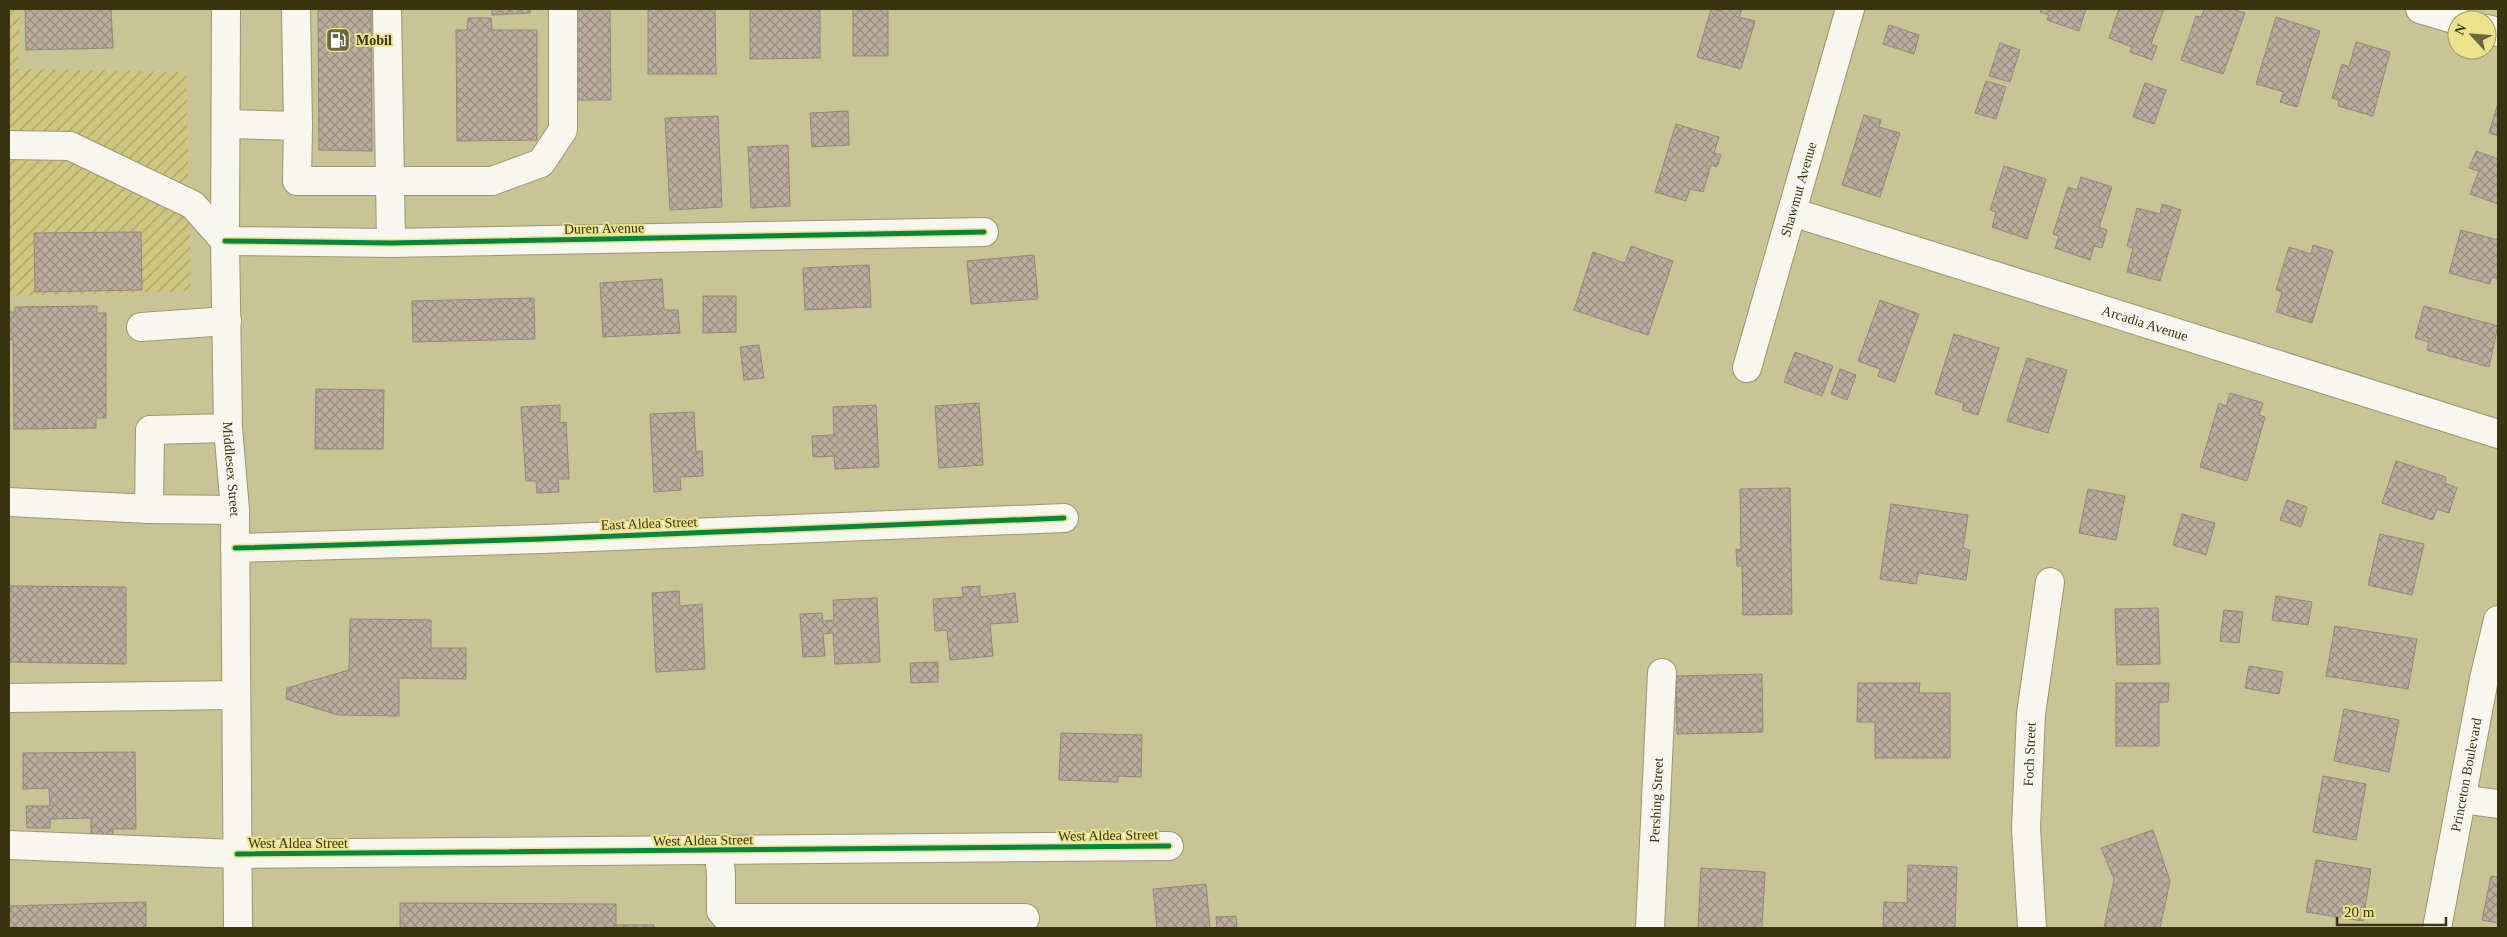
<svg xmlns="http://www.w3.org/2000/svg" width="2507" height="937" viewBox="0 0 2507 937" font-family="Georgia,serif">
  <defs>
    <pattern id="industrial-furrows" width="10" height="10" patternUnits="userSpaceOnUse" patternTransform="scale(1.25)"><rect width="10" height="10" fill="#cfc77f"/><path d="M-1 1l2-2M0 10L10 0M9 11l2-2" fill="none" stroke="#a9a267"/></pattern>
    <pattern id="building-cross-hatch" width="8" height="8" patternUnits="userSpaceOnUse" patternTransform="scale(1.25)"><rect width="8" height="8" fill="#bbac9f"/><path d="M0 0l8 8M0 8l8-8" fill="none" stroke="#998d80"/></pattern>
  </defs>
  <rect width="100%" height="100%" fill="#c8c496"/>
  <path fill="url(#industrial-furrows)" d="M 9,9 L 20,9 L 18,69 L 186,72 L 191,291 L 9,296 Z"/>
  <path fill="url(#building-cross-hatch)" stroke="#95877a" d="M 25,9 L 111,9 L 113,48 L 26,50 Z
    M 318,9 L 371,9 L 372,151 L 319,150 Z
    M 492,9 L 530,9 L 530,13 L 492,15 Z
    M 576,9 L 610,9 L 611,100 L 576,100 Z
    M 648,9 L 715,9 L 716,74 L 648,74 Z
    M 750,9 L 820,9 L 820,58 L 750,59 Z
    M 853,9 L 888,9 L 888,56 L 853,56 Z
    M 1711,9 L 1721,11 L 1721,9 L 1742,9 L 1739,17 L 1755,21 L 1741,69 L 1697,57 Z
    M 2041,9 L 2086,9 L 2079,31 L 2047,20 L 2049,15 L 2040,12 Z
    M 2119,9 L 2164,9 L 2151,44 L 2157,46 L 2152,60 L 2130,52 L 2132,47 L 2109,38 Z
    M 2204,9 L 2232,9 L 2245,13 L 2223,74 L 2181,60 L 2196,16 L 2201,17 Z
    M 2276,17 L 2320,31 L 2297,107 L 2280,102 L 2284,92 L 2256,84 Z
    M 468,18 L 491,18 L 492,30 L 537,30 L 537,140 L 457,141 L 456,30 L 467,30 Z
    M 1889,25 L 1919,35 L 1914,54 L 1883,44 Z
    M 2356,42 L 2390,52 L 2373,116 L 2338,106 L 2339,100 L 2332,98 L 2342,64 L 2349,67 Z
    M 2000,43 L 2020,50 L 2010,82 L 1989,76 Z
    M 1986,81 L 2006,87 L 1996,119 L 1975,113 Z
    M 2145,83 L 2166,90 L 2154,124 L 2133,117 Z
    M 2498,103 L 2498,136 L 2489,133 Z
    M 848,111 L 849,145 L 812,147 L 810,113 Z
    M 1864,115 L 1881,120 L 1879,127 L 1900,133 L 1880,197 L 1842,185 Z
    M 718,116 L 722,207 L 670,210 L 665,118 Z
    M 1676,124 L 1719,137 L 1714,153 L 1721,155 L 1717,167 L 1711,165 L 1703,192 L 1690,189 L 1686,201 L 1655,192 Z
    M 788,145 L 790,206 L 751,208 L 748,147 Z
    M 2476,151 L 2498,159 L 2498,204 L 2470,194 L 2479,171 L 2469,168 Z
    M 2004,166 L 2046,179 L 2027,239 L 1992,227 L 1996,212 L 1990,210 Z
    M 2081,177 L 2112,187 L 2099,227 L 2107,230 L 2102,248 L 2094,246 L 2090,260 L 2055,248 L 2059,236 L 2053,234 L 2068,187 L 2077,190 Z
    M 2162,204 L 2181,210 L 2160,281 L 2127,272 L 2133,248 L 2127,246 L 2137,208 L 2160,214 Z
    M 2461,230 L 2498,240 L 2498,279 L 2492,277 L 2490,284 L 2449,273 Z
    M 141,232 L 142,290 L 35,292 L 34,233 Z
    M 2313,245 L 2333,251 L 2312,323 L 2276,312 L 2282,292 L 2276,290 L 2289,247 L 2311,254 Z
    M 1631,246 L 1673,261 L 1648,335 L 1574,310 L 1593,252 L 1625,263 Z
    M 1034,255 L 1038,299 L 971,304 L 967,261 Z
    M 869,265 L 871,307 L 805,310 L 803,268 Z
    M 662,279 L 664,310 L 678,310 L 680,333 L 603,337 L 600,283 Z
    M 703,296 L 736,296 L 736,332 L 703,333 Z
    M 534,298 L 535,339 L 413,342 L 412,301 Z
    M 1880,300 L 1919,314 L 1895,382 L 1878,376 L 1880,369 L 1858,361 Z
    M 97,306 L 97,313 L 106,313 L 106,418 L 96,418 L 96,428 L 14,429 L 13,340 L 9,340 L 9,312 L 15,312 L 15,307 Z
    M 2424,306 L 2498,326 L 2489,367 L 2427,350 L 2429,342 L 2415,338 Z
    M 1954,334 L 1999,348 L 1978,415 L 1962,410 L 1964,403 L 1935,394 Z
    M 759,345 L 764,378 L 744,380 L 740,347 Z
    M 1795,352 L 1833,366 L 1822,396 L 1784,382 Z
    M 2027,358 L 2067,370 L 2048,433 L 2007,421 Z
    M 1840,369 L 1856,375 L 1847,400 L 1831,394 Z
    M 316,389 L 384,390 L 383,449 L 315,449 Z
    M 2230,393 L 2263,403 L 2259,415 L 2265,417 L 2247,481 L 2200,467 L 2219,403 L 2226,406 Z
    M 979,403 L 983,465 L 939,468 L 935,406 Z
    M 560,405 L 560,423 L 566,422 L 569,479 L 558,479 L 559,492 L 537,493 L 536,481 L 526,481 L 521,407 Z
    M 876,405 L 879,467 L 835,469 L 834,456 L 813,457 L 812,436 L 834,435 L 833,407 Z
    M 694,412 L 696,452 L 702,451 L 703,476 L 680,477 L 681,490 L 654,492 L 650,414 Z
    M 2396,461 L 2446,477 L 2445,483 L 2457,488 L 2449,513 L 2437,509 L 2433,520 L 2382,503 Z
    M 1790,488 L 1792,614 L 1743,615 L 1742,566 L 1737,566 L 1736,549 L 1741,550 L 1740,489 Z
    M 2088,489 L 2125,496 L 2116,540 L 2079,533 Z
    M 2287,500 L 2307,507 L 2301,527 L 2280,520 Z
    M 1891,504 L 1968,515 L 1963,548 L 1970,550 L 1966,580 L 1918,573 L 1916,584 L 1880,579 Z
    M 2182,514 L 2215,523 L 2206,555 L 2173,545 Z
    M 2380,534 L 2424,544 L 2412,595 L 2368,585 Z
    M 9,586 L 126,587 L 126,664 L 9,662 Z
    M 980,586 L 980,597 L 1015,593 L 1018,622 L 990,624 L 993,656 L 950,660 L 947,630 L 935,631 L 933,599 L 963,597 L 962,587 Z
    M 679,591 L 680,606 L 702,604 L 705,669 L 656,672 L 652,593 Z
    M 2276,596 L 2312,602 L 2308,625 L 2272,620 Z
    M 877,598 L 880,662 L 835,664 L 833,633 L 823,634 L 825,656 L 803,657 L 800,614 L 822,613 L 823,621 L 834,620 L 833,600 Z
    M 2158,608 L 2160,664 L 2117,665 L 2115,609 Z
    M 2224,610 L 2243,612 L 2239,643 L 2220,641 Z
    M 350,619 L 431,620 L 431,648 L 466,648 L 466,679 L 399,678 L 399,716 L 338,715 L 286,699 L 287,688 L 349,670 Z
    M 2335,626 L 2417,639 L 2408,689 L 2326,676 Z
    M 938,662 L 938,682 L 911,683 L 910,663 Z
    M 2249,666 L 2283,672 L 2279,694 L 2245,688 Z
    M 1762,674 L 1763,732 L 1677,734 L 1676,676 Z
    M 1858,683 L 1920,683 L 1919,693 L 1950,693 L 1950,758 L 1875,758 L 1875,722 L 1857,722 Z
    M 2116,683 L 2169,683 L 2168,702 L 2159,702 L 2159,746 L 2116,746 Z
    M 2344,709 L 2399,720 L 2389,772 L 2334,761 Z
    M 1061,733 L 1142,735 L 1141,777 L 1118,776 L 1118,782 L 1059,780 Z
    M 135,752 L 136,829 L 113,829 L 113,839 L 91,838 L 91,818 L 50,819 L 50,828 L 27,828 L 26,806 L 50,806 L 49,788 L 23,789 L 23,753 Z
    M 2323,776 L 2366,784 L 2356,840 L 2313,832 Z
    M 2153,830 L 2170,881 L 2160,928 L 2104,928 L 2114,879 L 2101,848 Z
    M 2316,860 L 2371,869 L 2363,921 L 2306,912 Z
    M 1908,865 L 1957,867 L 1955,928 L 1883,928 L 1884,902 L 1907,903 Z
    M 1701,868 L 1765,872 L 1762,928 L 1698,928 Z
    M 2491,876 L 2498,877 L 2498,923 L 2482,920 Z
    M 1206,884 L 1210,928 L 1157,928 L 1153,889 Z
    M 146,902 L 146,928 L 9,928 L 9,906 Z
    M 400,903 L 616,904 L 616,925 L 654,925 L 654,928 L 400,928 Z
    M 1236,916 L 1237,928 L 1217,928 L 1216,917 Z"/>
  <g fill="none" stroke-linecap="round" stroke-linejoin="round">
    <defs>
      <g id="minor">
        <path d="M 296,9 L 298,126"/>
        <path d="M 387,9 L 390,181 L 492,181 L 541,163 L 563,130 L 563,9"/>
        <path d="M 2420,9 L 2457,20"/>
        <path d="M 2487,29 L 2498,32"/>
        <path d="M 227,124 L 298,126 L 297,181 L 390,181 L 391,243"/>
        <path d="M 9,145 L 70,146 L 193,205 L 225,241 L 391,243 L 984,232"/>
        <path id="s1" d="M 1792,212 L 2498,434"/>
        <path d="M 141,327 L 227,321"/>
        <path id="s2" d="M 1747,368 L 1850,9"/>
        <path d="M 228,428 L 150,430 L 149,509 L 235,510"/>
        <path d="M 9,502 L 149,509"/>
        <path d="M 235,548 L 542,539 L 1064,518"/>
        <path d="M 9,698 L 236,695"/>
        <path d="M 2461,799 L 2498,804"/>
        <path d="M 9,845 L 237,854 L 1169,846"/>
        <path d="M 719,851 L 721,875 L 721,911 L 727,918 L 1025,918"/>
        <path id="s3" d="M 1650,928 L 1662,673"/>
        <path id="s4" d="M 2032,928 L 2026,828 L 2031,714 L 2050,582"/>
        <path id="s5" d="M 2437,928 L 2484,679 L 2498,620"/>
      </g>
      <g id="major">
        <path id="s6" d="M 226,9 L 225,241 L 228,428 L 235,510 L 238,928"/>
      </g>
    </defs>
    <use href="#minor" stroke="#9b9772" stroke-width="30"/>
    <use href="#major" stroke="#9b9772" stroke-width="30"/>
    <use href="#minor" stroke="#f7f6ef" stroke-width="28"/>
    <use href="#major" stroke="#f7f6ef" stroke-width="28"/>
    <defs>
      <path id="cycleway" d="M 225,241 L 391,243 L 984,232
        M 235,548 L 542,539 L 1064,518
        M 237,854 L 1169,846"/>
    </defs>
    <use href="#cycleway" stroke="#ece28d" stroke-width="8"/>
    <use href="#cycleway" stroke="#00873e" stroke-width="5"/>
  </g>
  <defs>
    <symbol id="fuel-square" viewBox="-11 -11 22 22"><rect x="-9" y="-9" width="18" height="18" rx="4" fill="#6b6740" stroke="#ece28d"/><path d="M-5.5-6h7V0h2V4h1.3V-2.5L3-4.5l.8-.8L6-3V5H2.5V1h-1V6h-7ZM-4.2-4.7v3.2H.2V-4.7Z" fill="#fff"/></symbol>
  </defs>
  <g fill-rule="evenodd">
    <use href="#fuel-square" x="324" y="26" width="28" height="28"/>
  </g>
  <g text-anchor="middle" stroke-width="4" stroke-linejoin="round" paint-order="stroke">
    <g font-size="14" font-weight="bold" fill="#393511" stroke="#ece28d" text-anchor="start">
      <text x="356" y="45">Mobil</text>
    </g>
    <g font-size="14" fill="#393511" stroke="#ece28d">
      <text dy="5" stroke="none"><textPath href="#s2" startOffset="186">Shawmut Avenue</textPath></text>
      <text transform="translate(604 228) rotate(-1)" y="5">Duren Avenue</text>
      <text dy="5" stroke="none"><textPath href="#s1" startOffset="370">Arcadia Avenue</textPath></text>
      <text dy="5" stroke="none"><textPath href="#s6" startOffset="460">Middlesex Street</textPath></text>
      <text transform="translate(649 523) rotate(-2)" y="5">East Aldea Street</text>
      <text dy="5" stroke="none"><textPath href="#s4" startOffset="174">Foch Street</textPath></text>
      <text dy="5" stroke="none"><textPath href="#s5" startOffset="156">Princeton Boulevard</textPath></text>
      <text dy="5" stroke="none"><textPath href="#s3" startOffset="128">Pershing Street</textPath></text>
      <text transform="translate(1108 835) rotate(-1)" y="5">West Aldea Street</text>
      <text transform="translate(703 840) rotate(-1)" y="5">West Aldea Street</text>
      <text x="298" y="848">West Aldea Street</text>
    </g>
  </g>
  <rect width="2507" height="937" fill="none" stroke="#393511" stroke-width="20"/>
  <g transform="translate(2472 35) rotate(296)"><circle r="24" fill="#ece28d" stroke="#a49d5b"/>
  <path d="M0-4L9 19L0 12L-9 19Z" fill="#6b6740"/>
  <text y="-8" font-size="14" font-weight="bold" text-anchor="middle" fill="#393511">N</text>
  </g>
  <path d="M2337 917v8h109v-8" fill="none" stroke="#393511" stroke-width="2.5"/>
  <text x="2344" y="917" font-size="15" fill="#393511" stroke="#ece28d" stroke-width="4" paint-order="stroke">20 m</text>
</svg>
